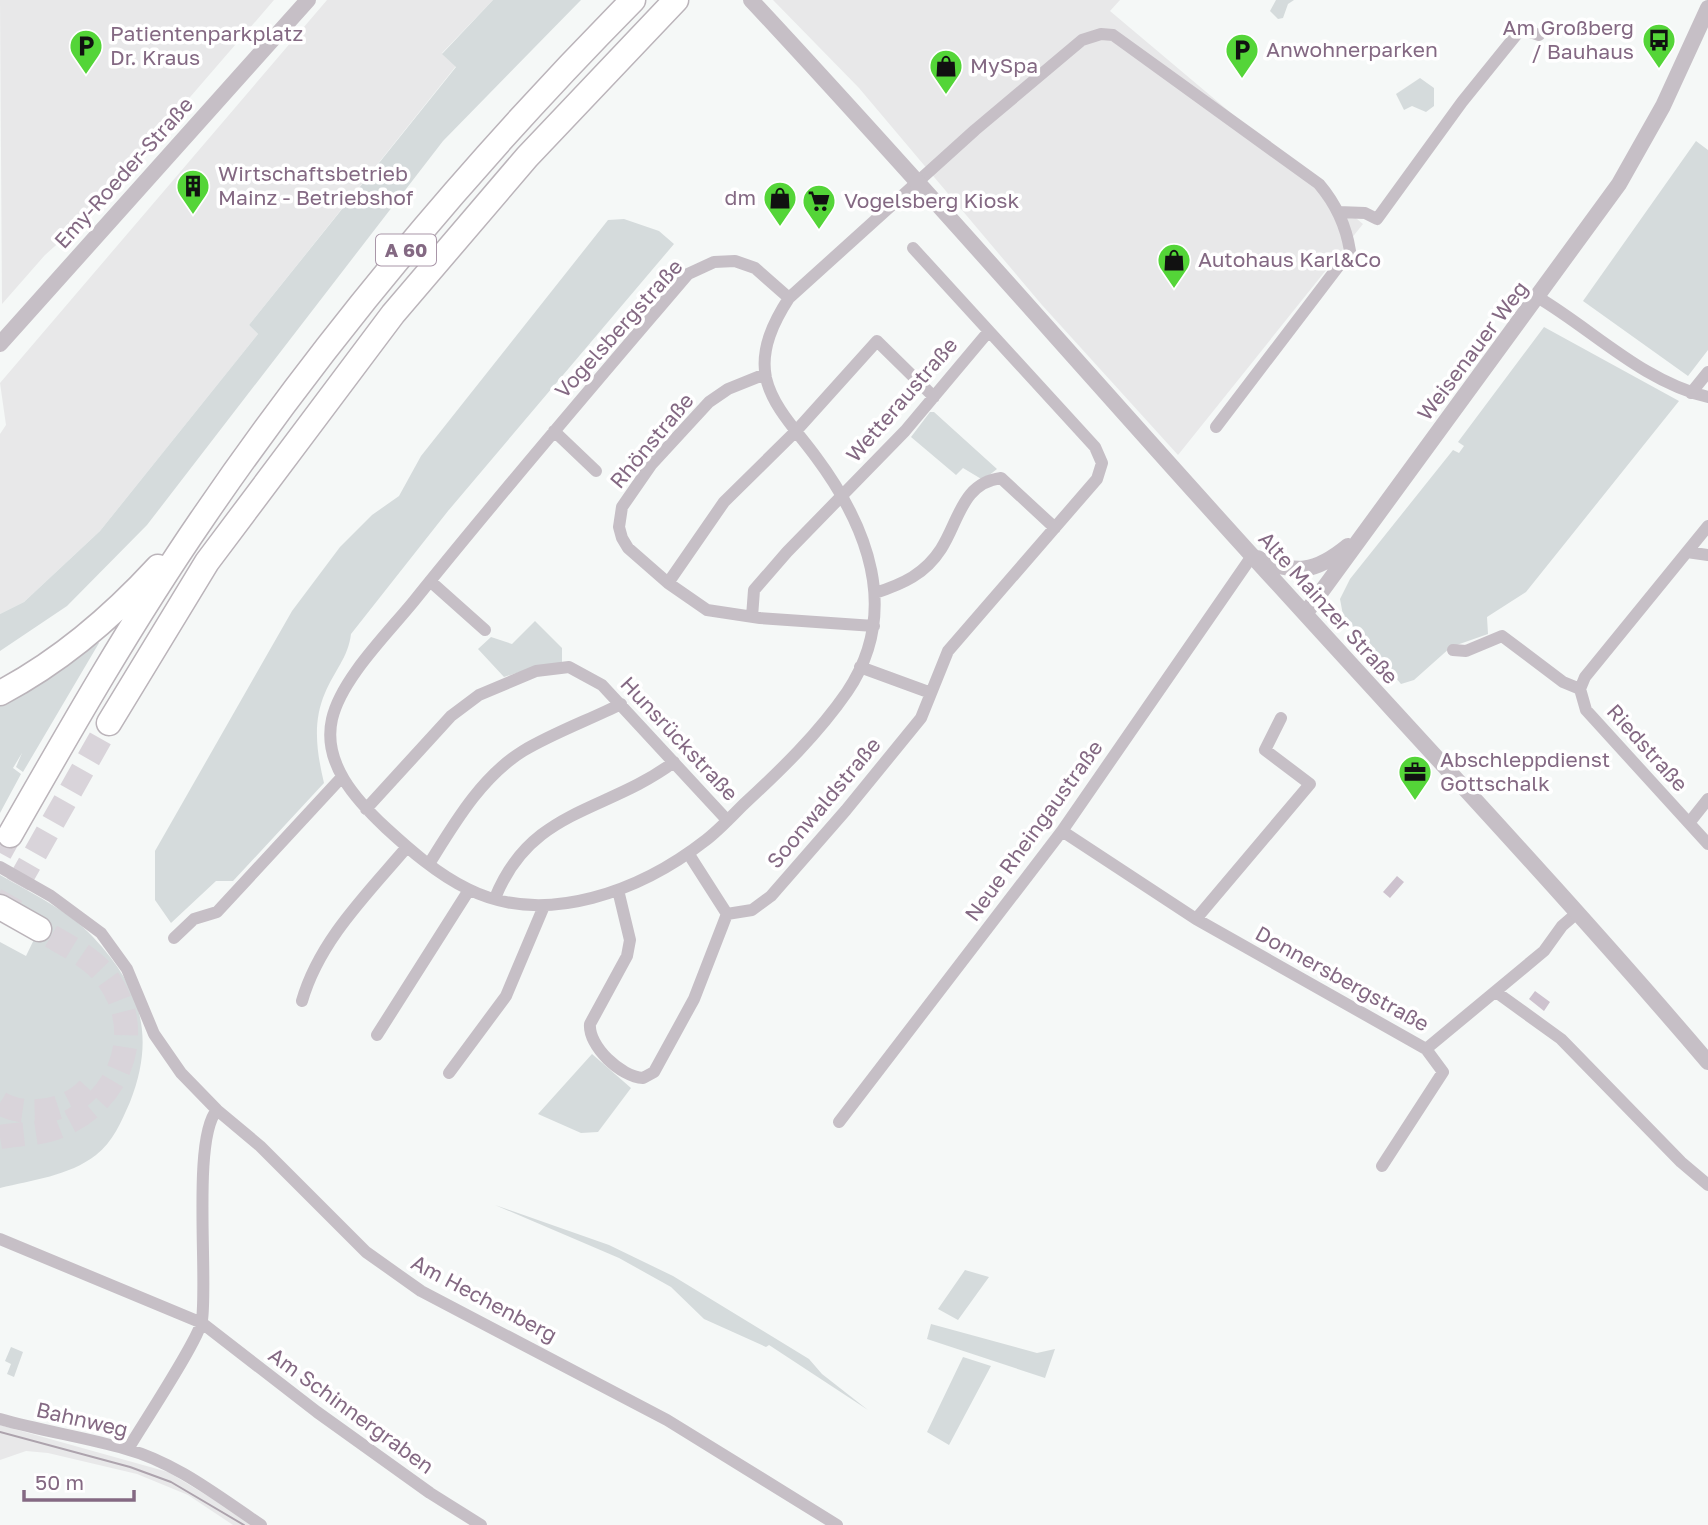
<svg xmlns="http://www.w3.org/2000/svg" width="1708" height="1525" viewBox="0 0 1708 1525" font-family="'Golos Text',sans-serif">
  <rect width="100%" height="100%" fill="#f5f8f7"/>
  <path fill="#e8e8e9" d="M 0,0 L 274,0 L 83,221 L 45,255 L 2,304 Z
    M 327,0 L 493,0 L 442,53 L 456,66 L 249,325 L 258,334 L 100,531 L 24,602 L 0,614 L 0,434 L 6,425 L 0,383 Z
    M 773,0 L 1120,0 L 1110,11 L 1363,224 L 1178,455 L 1042,305 L 859,88 Z
    M 0,1425 L 168,1472 L 256,1525 L 233,1525 L 188,1495 L 137,1474 L 48,1453 L 26,1451 L 0,1460 Z"/>
  <path fill="#d5dbdc" d="M 493,0 L 581,0 L 443,141 L 147,525 L 67,606 L 0,651 L 0,614 L 24,602 L 100,531 L 258,334 L 249,325 L 456,67 L 442,54 Z
    M 1276,0 L 1294,0 L 1288,4 L 1283,18 L 1278,19 L 1270,11 Z
    M 1420,78 L 1434,88 L 1434,106 L 1426,112 L 1412,106 L 1404,110 L 1396,94 Z
    M 1696,141 L 1708,150 L 1708,350 L 1688,376 L 1583,301 Z
    M 624,219 L 659,231 L 674,244 L 448,511 L 351,634 C 348,658 334,671 325,693 C 312,723 317,753 324,783 L 233,881 L 216,881 L 171,923 L 155,900 L 155,851 L 292,611 L 340,547 L 372,515 L 399,496 L 421,456 L 608,220 Z
    M 1544,327 L 1679,401 L 1526,592 L 1487,617 L 1488,634 L 1451,647 L 1414,680 L 1401,684 L 1343,615 L 1340,599 L 1350,579 L 1453,450 L 1459,453 L 1464,446 L 1458,442 Z
    M 930,412 L 934,412 L 997,469 L 983,480 L 963,468 L 956,475 L 911,437 Z
    M 535,621 L 562,648 L 562,664 L 535,667 L 504,677 L 478,649 L 491,637 L 512,644 Z
    M 96,640 L 99,643 L 23,772 L 16,767 L 22,753 L 13,768 L 21,774 L 0,813 L 0,702 Z
    M 0,875 C 31,893 68,910 93,937 C 141,988 156,1036 130,1102 C 121,1122 113,1142 96,1155 C 69,1176 32,1180 0,1188 L 0,942 L 26,956 L 42,923 L 0,899 Z
    M 592,1054 L 631,1088 L 598,1132 L 581,1133 L 538,1114 Z
    M 495,1205 L 609,1245 L 673,1276 L 809,1359 L 822,1374 L 868,1410 L 769,1345 L 766,1347 L 704,1319 L 671,1287 L 619,1258 Z
    M 965,1270 L 989,1277 L 958,1320 L 938,1309 Z
    M 931,1324 L 1037,1353 L 1055,1349 L 1045,1378 L 927,1339 Z
    M 11,1347 L 23,1352 L 14,1377 L 7,1374 L 11,1364 L 5,1361 Z
    M 963,1357 L 991,1366 L 949,1445 L 927,1432 Z"/>
  <path fill="#cdc2ce" d="M 1397,876 L 1404,882 L 1390,898 L 1383,892 Z
    M 1535,991 L 1550,1002 L 1544,1011 L 1529,999 Z"/>
  <g fill="none" stroke-linecap="round" stroke-linejoin="round">
    <path stroke="#d9d4da" stroke-width="24" stroke-dasharray="24 12" stroke-linecap="butt" d="M 0,853 L 10,835
      M 0,916 L 109,723
      M 0,1103 C 29,1120 74,1110 93,1083
      M 0,1137 C 18,1134 41,1134 58,1127 C 120,1103 149,1030 105,975 C 89,955 61,943 39,929"/>
    <defs>
      <path id="motorway" d="M 0,693 C 61,661 112,617 158,567
        M 109,723 L 207,562 L 393,314 L 527,157 L 676,0
        M 10,835 C 71,728 132,621 202,519 C 329,333 475,160 633,0
        M 0,907 L 39,929"/>
    </defs>
    <use href="#motorway" stroke="#bbb4ba" stroke-width="27"/>
    <path stroke="#c6bfc6" stroke-width="12" d="M 1338,212 L 1365,213 L 1377,219 L 1462,102 L 1521,29 L 1539,35
      M 735,261 L 755,268 L 789,298 C 774,321 760,349 766,378 C 773,408 798,432 816,457 C 868,527 901,612 847,692 C 818,734 781,770 743,805 C 731,817 719,830 706,840 C 642,890 546,928 468,889 C 437,874 410,850 386,828 C 356,800 322,763 332,719 C 341,679 388,633 414,601 C 503,490 596,382 688,274 L 714,262 Z
      M 789,298 L 975,130 L 1082,40 L 1101,34 L 1113,35 L 1319,184 C 1336,204 1346,225 1350,251 L 1216,427
      M 1539,298 C 1594,331 1644,382 1708,397
      M 765,374 L 728,389 L 709,402 L 651,465 L 622,507 L 619,527 L 622,538 L 628,548 L 668,583 L 707,610 L 760,618 L 874,626
      M 1691,393 L 1708,372
      M 554,431 L 596,471
      M 1708,526 L 1585,677 L 1580,689 L 1586,710 L 1708,844
      M 1687,552 L 1708,555
      M 430,581 L 485,630
      M 668,583 L 724,502 L 796,431 L 877,341 L 934,397
      M 875,593 C 903,584 925,574 941,549 C 959,521 962,483 1001,478 L 1055,528
      M 752,617 L 754,590 L 787,552 L 905,431 L 989,331
      M 1453,650 L 1466,651 L 1502,636 L 1563,682 L 1580,689
      M 860,667 L 931,693
      M 366,809 L 451,716 L 479,695 L 536,671 L 569,667 L 602,685 L 727,820
      M 1689,823 L 1708,799
      M 1062,831 L 1196,919 L 1426,1049 L 1544,951 L 1562,926 L 1577,913
      M 688,853 L 727,914
      M 429,864 C 454,824 481,777 523,751 C 553,733 589,720 621,704
      M 0,867 L 51,896 L 101,933 L 127,969 L 154,1034 L 181,1073 L 217,1110 L 260,1146 L 366,1252 L 421,1291 L 667,1420 L 837,1525
      M 618,890 L 630,940 L 627,956 L 590,1024 C 588,1046 621,1077 643,1078 L 654,1072 L 694,999 L 727,914 L 752,910 L 771,896 L 846,810 L 921,718 L 948,651 L 1097,479 L 1102,463 L 1095,447 L 913,248
      M 495,898 C 531,808 606,813 674,762
      M 1196,919 L 1310,784 L 1265,750 L 1281,718
      M 174,938 L 194,919 L 217,912 L 341,778
      M 1496,992 L 1561,1039 L 1681,1162 L 1708,1185
      M 302,1001 C 319,941 367,894 407,847
      M 377,1035 L 469,890
      M 449,1073 L 506,996 L 544,906
      M 839,1122 L 1062,831 L 1252,556
      M 1382,1166 L 1443,1072 L 1426,1049
      M 0,1239 L 202,1323 L 317,1412 L 430,1493 L 481,1525
      M 0,1419 C 42,1431 84,1437 126,1449 C 175,1462 219,1497 261,1525
      M 128,1449 C 141,1427 200,1338 202,1320 C 208,1276 192,1138 217,1110"/>
    <path stroke="#c6bfc6" stroke-width="16" d="M 751,0 C 923,184 1087,374 1256,560 C 1407,727 1562,891 1708,1062
      M 0,344 L 308,0
      M 1257,558 C 1296,574 1314,574 1348,546
      M 1305,614 L 1619,184 L 1663,106 L 1708,8"/>
    <use href="#motorway" stroke="#fff" stroke-width="24"/>
    <path stroke="#ada3ad" stroke-width="2" d="M 0,1432 L 130,1467 L 171,1482 L 244,1525"/>
  </g>
  <defs>
    <symbol id="bus-pin" viewBox="-11 -11 22 30"><path d="M0 17L-7.5 6A9.5 9.5 0 1 1 7.5 6Z" fill="#54d538" stroke="#fff"/><path d="M-5-6H5V4H4V6H2V4H-2V6H-4V4H-5ZM-3.5-4V0h7V-4ZM-3.5 1.2v1.5H-2V1.2ZM2 1.2v1.5H3.5V1.2Z" fill="#111"/></symbol>
    <symbol id="parking-pin" viewBox="-11 -11 22 30"><path d="M0 17L-7.5 6A9.5 9.5 0 1 1 7.5 6Z" fill="#54d538" stroke="#fff"/><path d="M-3.5-5.5H1a3.5 3.5 0 0 1 0 7H-1V5.5H-3.5ZM-1-3.4V-.6H.8a1.4 1.4 0 0 0 0-2.8Z" fill="#111"/></symbol>
    <symbol id="shop-pin" viewBox="-11 -11 22 30"><path d="M0 17L-7.5 6A9.5 9.5 0 1 1 7.5 6Z" fill="#54d538" stroke="#fff"/><path d="M-5-2.5h2.3a2.7 3.5 0 0 1 5.4 0H5L5.5 6h-11ZM-1.5-2.5h3a1.5 2.3 0 0 0-3 0Z" fill="#111"/></symbol>
    <symbol id="building-pin" viewBox="-11 -11 22 30"><path d="M0 17L-7.5 6A9.5 9.5 0 1 1 7.5 6Z" fill="#54d538" stroke="#fff"/><path d="M-4-6H4V6H1V3H-1V6H-4ZM-2.5-4.3h1.7v1.8h-1.7ZM.8-4.3h1.7v1.8H.8ZM-2.5-1h1.7V.8h-1.7ZM.8-1h1.7V.8H.8Z" fill="#111"/></symbol>
    <symbol id="supermarket-pin" viewBox="-11 -11 22 30"><path d="M0 17L-7.5 6A9.5 9.5 0 1 1 7.5 6Z" fill="#54d538" stroke="#fff"/><path d="M-6-5.5h2.5l.6 2H6L4.5 2H-2.5L-4.4-4H-6ZM-1.5 3.2a1.3 1.3 0 1 0 .1 0ZM3 3.2a1.3 1.3 0 1 0 .1 0Z" fill="#111"/></symbol>
    <symbol id="office-pin" viewBox="-11 -11 22 30"><path d="M0 17L-7.5 6A9.5 9.5 0 1 1 7.5 6Z" fill="#54d538" stroke="#fff"/><path d="M-6-3h4V-5.5h4V-3h4V5H-6ZM-1-4.5V-3h2v-1.5ZM-6 0V1H6V0Z" fill="#111"/></symbol>
  </defs>
  <g fill-rule="evenodd">
    <use href="#bus-pin" x="1640" y="21" width="38" height="52"/>
    <use href="#parking-pin" x="67" y="27" width="38" height="52"/>
    <use href="#parking-pin" x="1223" y="31" width="38" height="52"/>
    <use href="#shop-pin" x="927" y="47" width="38" height="52"/>
    <use href="#building-pin" x="174" y="167" width="38" height="52"/>
    <use href="#shop-pin" x="761" y="179" width="38" height="52"/>
    <use href="#supermarket-pin" x="800" y="182" width="38" height="52"/>
    <use href="#shop-pin" x="1155" y="241" width="38" height="52"/>
    <use href="#office-pin" x="1396" y="753" width="38" height="52"/>
  </g>
  <g text-anchor="middle" stroke-width="7" stroke-linejoin="round" paint-order="stroke">
    <rect fill="#fff" stroke="#a996a8" stroke-width="2" x="376" y="234.5" width="60" height="31" rx="5"/>
    <g font-size="19" font-weight="bold" fill="#846983">
      <text x="406" y="257">A 60</text>
    </g>
    <g font-size="21" fill="#846983" stroke="#fff" text-anchor="start">
      <text x="1634" y="35" text-anchor="end">Am Großberg<tspan x="1634" dy="24">/ Bauhaus</tspan></text>
      <text x="110" y="41">Patientenparkplatz<tspan x="110" dy="24">Dr. Kraus</tspan></text>
      <text x="1266" y="57">Anwohnerparken</text>
      <text x="970" y="73">MySpa</text>
      <text x="218" y="181">Wirtschaftsbetrieb<tspan x="218" dy="24">Mainz - Betriebshof</tspan></text>
      <text x="756" y="205" text-anchor="end">dm</text>
      <text x="844" y="208">Vogelsberg Kiosk</text>
      <text x="1198" y="267">Autohaus Karl&amp;Co</text>
      <text x="1440" y="767">Abschleppdienst<tspan x="1440" dy="24">Gottschalk</tspan></text>
    </g>
    <g font-size="21" fill="#846983" stroke="#fff">
      <text transform="translate(124 173) rotate(-48)" y="7">Emy-Roeder-Straße</text>
      <text transform="translate(619 329) rotate(-48)" y="7">Vogelsbergstraße</text>
      <text transform="translate(1473 351) rotate(-53)" y="7">Weisenauer Weg</text>
      <text transform="translate(902 400) rotate(-49)" y="7">Wetteraustraße</text>
      <text transform="translate(652 441) rotate(-50)" y="7">Rhönstraße</text>
      <text transform="translate(1328 608) rotate(48)" y="7">Alte Mainzer Straße</text>
      <text transform="translate(679 739) rotate(47)" y="7">Hunsrückstraße</text>
      <text transform="translate(1647 748) rotate(48)" y="7">Riedstraße</text>
      <text transform="translate(824 803) rotate(-50)" y="7">Soonwaldstraße</text>
      <text transform="translate(1034 831) rotate(-54)" y="7">Neue Rheingaustraße</text>
      <text transform="translate(1342 979) rotate(29)" y="7">Donnersbergstraße</text>
      <text transform="translate(484 1299) rotate(28)" y="7">Am Hechenberg</text>
      <text transform="translate(351 1411) rotate(36)" y="7">Am Schinnergraben</text>
      <text transform="translate(82 1420) rotate(13)" y="7">Bahnweg</text>
    </g>
  </g>
  <path d="M24 1490v10h110v-10" fill="none" stroke="#846983" stroke-width="3.5"/>
  <text x="35" y="1490" font-size="21" fill="#846983" stroke="#ffffff" stroke-width="5" paint-order="stroke">50 m</text>
</svg>
